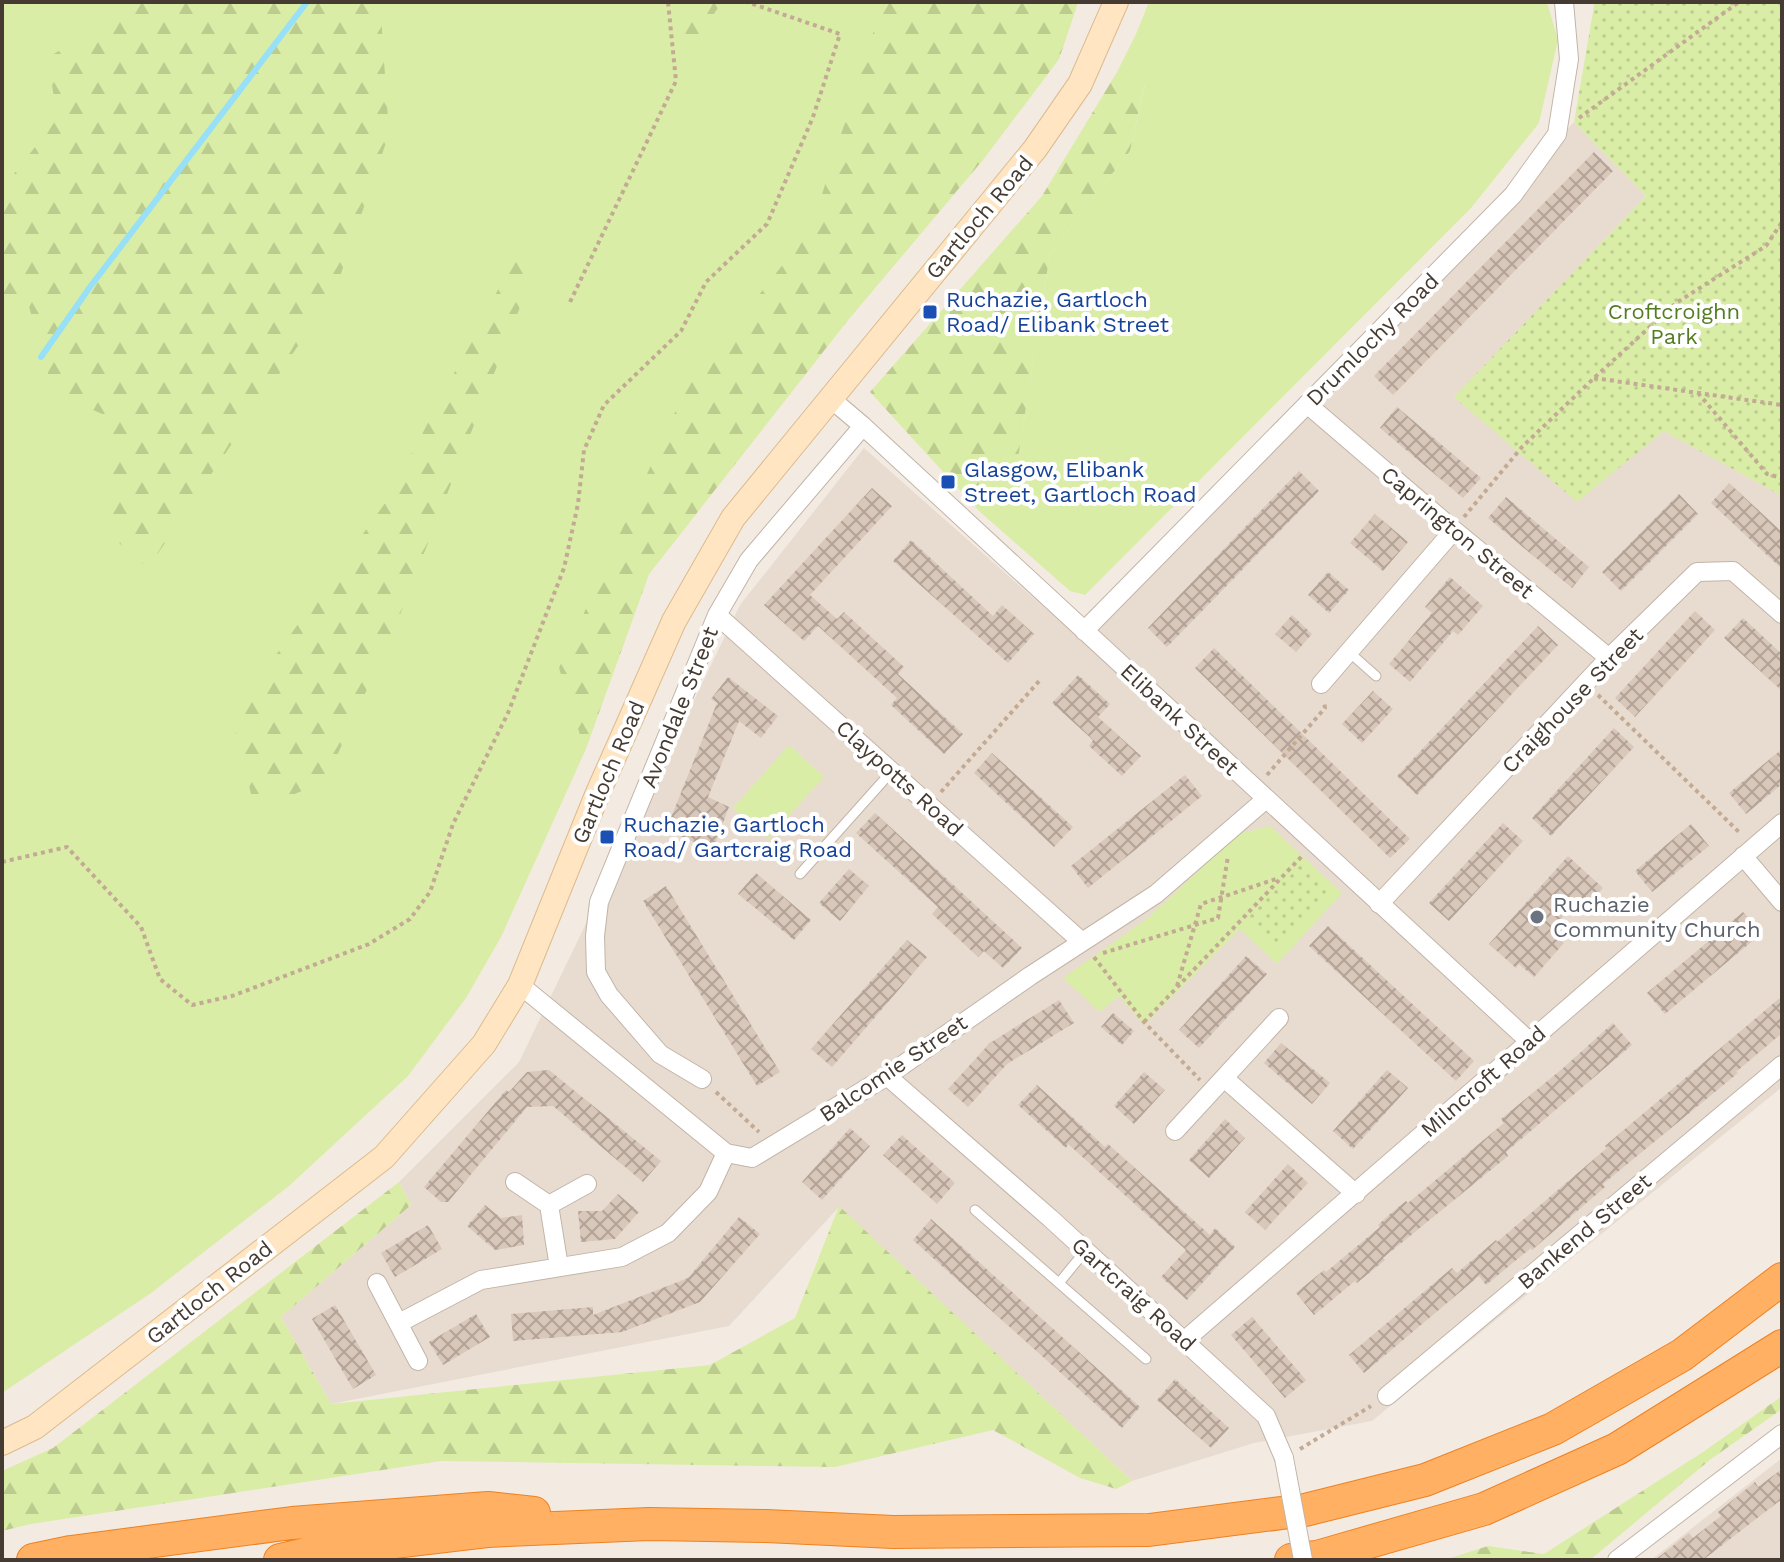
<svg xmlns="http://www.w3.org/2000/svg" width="1784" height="1562" viewBox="0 0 1784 1562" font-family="'Work Sans',sans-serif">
  <defs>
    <pattern id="forest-firs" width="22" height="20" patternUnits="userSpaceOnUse" patternTransform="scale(2)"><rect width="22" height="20" fill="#d9eda6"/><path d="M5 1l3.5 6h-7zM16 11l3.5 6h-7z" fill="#bccc8f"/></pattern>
    <pattern id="park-dots" width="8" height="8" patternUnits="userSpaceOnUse" patternTransform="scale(2)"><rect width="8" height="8" fill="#d9eda6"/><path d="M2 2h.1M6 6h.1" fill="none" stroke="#bccc8f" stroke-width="1.8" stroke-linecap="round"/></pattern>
    <pattern id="building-cross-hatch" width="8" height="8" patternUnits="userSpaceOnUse" patternTransform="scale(2)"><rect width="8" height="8" fill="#d9c7ba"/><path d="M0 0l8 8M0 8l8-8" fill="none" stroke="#b2a398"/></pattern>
  </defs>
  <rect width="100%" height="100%" fill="#f3ebe2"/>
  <path fill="#e8dcd0" d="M 1574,122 L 1646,196 L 1454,398 L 1663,430 L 1782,496 L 1782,1087 L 1372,1421 L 1254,1443 L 1132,1481 L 839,1207 L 729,1326 L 331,1404 L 281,1317 L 411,1205 L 399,1182 L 519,1062 L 740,605 L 864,448 L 1081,640 Z
    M 1782,1458 L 1782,1560 L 1651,1560 Z"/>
  <path fill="#d9eda6" d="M 2,2 L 1078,2 L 1059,59 L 982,161 L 848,320 L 649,574 L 585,751 L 501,937 L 466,998 L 408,1076 L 289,1186 L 151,1293 L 2,1393 Z
    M 1149,2 L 1547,2 L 1558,40 L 1539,123 L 1471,208 L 1085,595 L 1070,591 L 979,511 L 1012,497 L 1050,253 L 1130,151 L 1145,84 L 1117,72 L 1136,34 Z
    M 789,745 L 824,777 L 768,839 L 733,808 Z
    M 1270,826 L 1342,893 L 1277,964 L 1240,929 L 1144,1025 L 1119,996 L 1100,1012 L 1063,978 L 1148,918 L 1238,834 Z"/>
  <path fill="url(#forest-firs)" d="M 124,2 L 380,2 L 389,134 L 335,291 L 148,568 L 104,530 L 111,418 L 53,392 L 28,303 L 2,294 L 2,189 L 57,119 L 48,57 L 108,24 Z
    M 681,2 L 722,2 L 688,52 Z
    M 883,2 L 1078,2 L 1059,59 L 982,161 L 848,320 L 649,574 L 585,751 L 559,668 L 687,386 L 811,229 Z
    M 1117,72 L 1145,83 L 1130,151 L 1050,253 L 1012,497 L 979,511 L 870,392 L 1042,196 Z
    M 520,248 L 531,279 L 396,625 L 326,780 L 286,798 L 254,806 L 232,716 L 388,499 Z
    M 399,1182 L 411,1205 L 281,1317 L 331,1404 L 710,1365 L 795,1318 L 839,1206 L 1132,1481 L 1116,1489 L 1080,1478 L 993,1430 L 835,1467 L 441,1461 L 31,1524 L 2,1531 L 2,1471 L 53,1448 Z
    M 1782,1396 L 1782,1409 L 1711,1459 L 1590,1560 L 1444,1560 L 1488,1546 L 1544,1554 L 1703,1452 Z"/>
  <path fill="url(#park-dots)" d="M 1592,2 L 1782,2 L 1782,496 L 1664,431 L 1577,502 L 1454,397 L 1646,196 L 1574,122 L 1594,6 Z
    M 1302,860 L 1331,887 L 1277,943 L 1248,916 Z"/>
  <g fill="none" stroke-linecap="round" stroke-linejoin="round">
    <path stroke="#97e0f8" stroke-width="6" d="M 41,357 L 90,287 L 307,2"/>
  </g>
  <path fill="url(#building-cross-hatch)" d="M 1594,152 L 1613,171 L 1393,395 L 1374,376 Z
    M 1397,407 L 1481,478 L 1463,498 L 1380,428 Z
    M 1299,471 L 1319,491 L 1167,647 L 1148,628 Z
    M 1729,483 L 1782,532 L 1782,569 L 1711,503 Z
    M 872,488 L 892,506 L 810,595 L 837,619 L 844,612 L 904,667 L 898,674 L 963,734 L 944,754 L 891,705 L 897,698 L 818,626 L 804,641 L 764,605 Z
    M 1679,494 L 1698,514 L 1621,591 L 1602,572 Z
    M 1506,497 L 1589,567 L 1572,588 L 1488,518 Z
    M 1375,514 L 1408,542 L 1383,571 L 1350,543 Z
    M 911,540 L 993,616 L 1002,605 L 1034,634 L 1008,663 L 893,561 Z
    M 1328,572 L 1349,590 L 1329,613 L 1308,595 Z
    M 1450,577 L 1483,606 L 1458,635 L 1453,631 L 1410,682 L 1389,664 L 1432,613 L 1425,607 Z
    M 1695,611 L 1715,630 L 1635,717 L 1615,698 Z
    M 1292,615 L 1312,634 L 1296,652 L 1275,634 Z
    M 1743,618 L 1782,654 L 1782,691 L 1724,638 Z
    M 1538,626 L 1558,645 L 1417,795 L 1397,776 Z
    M 1214,648 L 1410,839 L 1390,858 L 1195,668 Z
    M 1078,675 L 1110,704 L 1098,717 L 1141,756 L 1122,776 L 1089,746 L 1093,740 L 1052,703 Z
    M 728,677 L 778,716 L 761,738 L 739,721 L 708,797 L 729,807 L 713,850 L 666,830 L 717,703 L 711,699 Z
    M 1373,691 L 1393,709 L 1362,743 L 1342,724 Z
    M 1614,728 L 1634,747 L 1551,836 L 1532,818 Z
    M 1782,749 L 1782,784 L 1746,814 L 1729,793 Z
    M 992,753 L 1073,827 L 1054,847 L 974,773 Z
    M 1185,775 L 1202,796 L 1088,888 L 1071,866 Z
    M 875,813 L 1022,948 L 1003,968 L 984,951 L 978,957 L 932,914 L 938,907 L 856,833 Z
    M 1503,823 L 1523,841 L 1449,921 L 1429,903 Z
    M 1691,824 L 1709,846 L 1652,892 L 1635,871 Z
    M 1568,856 L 1603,888 L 1588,904 L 1580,897 L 1550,930 L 1564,943 L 1534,977 L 1519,964 L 1516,968 L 1489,944 Z
    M 849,869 L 869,886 L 840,921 L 819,903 Z
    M 756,873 L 811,920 L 794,940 L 738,894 Z
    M 666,886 L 780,1072 L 757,1086 L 643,901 Z
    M 1743,912 L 1762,933 L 1665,1014 L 1647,993 Z
    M 1328,926 L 1474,1061 L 1456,1081 L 1309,946 Z
    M 907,940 L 927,957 L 832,1067 L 811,1049 Z
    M 1246,956 L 1267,974 L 1199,1048 L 1179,1030 Z
    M 1782,996 L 1782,1033 L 1736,1072 L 1738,1073 L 1603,1184 L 1605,1187 L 1532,1250 L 1531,1248 L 1486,1285 L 1479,1276 L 1364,1373 L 1349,1355 L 1452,1268 L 1457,1273 L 1496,1240 L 1497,1242 L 1607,1148 L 1605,1146 Z
    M 1059,1000 L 1074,1023 L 1007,1064 L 968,1107 L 948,1089 L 990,1043 Z
    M 1113,1013 L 1134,1031 L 1122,1045 L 1101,1027 Z
    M 1613,1023 L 1632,1045 L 1506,1152 L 1508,1156 L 1383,1258 L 1385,1260 L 1357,1283 L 1355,1281 L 1314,1315 L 1296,1293 L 1324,1270 L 1326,1272 L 1380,1227 L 1378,1225 L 1390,1214 L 1406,1201 L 1408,1203 L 1504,1123 L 1501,1119 L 1562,1069 Z
    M 1281,1043 L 1330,1083 L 1312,1104 L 1264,1063 Z
    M 549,1070 L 661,1161 L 643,1182 L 553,1106 L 527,1107 L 448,1202 L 441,1202 L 424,1187 L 506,1090 L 509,1092 L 527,1072 Z
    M 1387,1070 L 1408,1088 L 1353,1149 L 1333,1131 Z
    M 1144,1072 L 1165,1090 L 1134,1124 L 1114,1106 Z
    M 1037,1085 L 1105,1147 L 1108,1144 L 1210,1235 L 1215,1228 L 1235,1247 L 1187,1300 L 1161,1277 L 1186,1250 L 1068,1144 L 1066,1148 L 1018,1105 Z
    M 1225,1119 L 1245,1138 L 1209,1178 L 1189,1160 Z
    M 850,1128 L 870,1146 L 822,1200 L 802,1182 Z
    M 902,1135 L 955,1183 L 937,1204 L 883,1155 Z
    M 1288,1164 L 1308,1183 L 1265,1230 L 1245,1212 Z
    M 618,1194 L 639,1212 L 615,1239 L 581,1242 L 578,1211 L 602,1211 Z
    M 485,1205 L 501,1218 L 522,1215 L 524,1245 L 495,1250 L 467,1226 Z
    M 739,1217 L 760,1234 L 700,1302 L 622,1332 L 513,1341 L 511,1314 L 593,1307 L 593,1315 L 688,1278 Z
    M 931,1219 L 1140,1407 L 1122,1428 L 913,1240 Z
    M 428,1225 L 442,1249 L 395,1277 L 381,1253 Z
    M 335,1305 L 376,1375 L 353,1389 L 312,1319 Z
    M 476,1314 L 490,1337 L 443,1365 L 429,1342 Z
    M 1252,1317 L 1306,1380 L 1285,1398 L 1231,1335 Z
    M 1175,1379 L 1229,1428 L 1211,1448 L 1157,1400 Z
    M 1782,1469 L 1782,1499 L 1703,1560 L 1655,1560 L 1689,1533 L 1693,1538 L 1721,1516 L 1718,1512 L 1755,1482 L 1758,1487 Z"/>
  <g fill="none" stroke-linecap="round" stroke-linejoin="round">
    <defs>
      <path id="service" d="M 1349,652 L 1376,676
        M 800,874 L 892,771
        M 975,1210 L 1146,1359
        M 1059,1283 L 1086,1250"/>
      <path id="minor" d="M 830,398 L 863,426 L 1529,1041
        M 1307,404 L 1454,530 L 1609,658
        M 717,615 L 1082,942
        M 1084,631 L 1513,195 L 1557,134 L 1569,59 L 1564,2
        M 1321,684 L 1454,530
        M 1743,856 L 1782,902
        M 1379,904 L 1609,658 L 1697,572 L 1733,571 L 1782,614
        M 520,985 L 726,1153 L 752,1158 L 887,1076 L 1030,976 L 1156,894 L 1266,799
        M 887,1076 L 1050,1218 L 1266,1416 L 1284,1458
        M 1224,1078 L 1356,1194
        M 702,1079 L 660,1054 L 609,995 L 596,972 L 595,936 L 599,902 L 717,615 L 749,560 L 863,426
        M 1175,1131 L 1279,1018
        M 515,1182 L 549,1205 L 587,1184
        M 549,1205 L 559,1267
        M 377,1283 L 418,1361
        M 399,1323 L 481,1280 L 622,1257 L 668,1233 L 708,1192 L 726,1153
        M 1185,1340 L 1782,823
        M 1387,1396 L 1782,1065
        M 1617,1560 L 1782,1434"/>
      <path id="secondary" d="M 2,1443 L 35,1427 L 384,1157 L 484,1044 L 520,985 L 597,795 L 674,621 L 733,518 L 1035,149 L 1080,84 L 1116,2"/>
      <path id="motorway" d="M 33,1560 L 71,1552 L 292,1523 L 488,1508 L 534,1513
        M 280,1560 L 319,1551 L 487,1531 L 649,1524 L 766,1526 L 893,1532 L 1149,1530 L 1305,1510 L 1425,1480 L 1553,1429 L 1682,1355 L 1782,1279
        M 1291,1560 L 1317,1557 L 1484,1509 L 1617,1449 L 1782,1346"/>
    </defs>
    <use href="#service" stroke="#c2b4a7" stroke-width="11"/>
    <use href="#minor" stroke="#c2b4a7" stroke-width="20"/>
    <use href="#secondary" stroke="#dbbb8f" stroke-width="26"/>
    <use href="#motorway" stroke="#ee8122" stroke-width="34"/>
    <path stroke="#c3aa94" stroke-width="4" stroke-dasharray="4 4" stroke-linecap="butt" d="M 1579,118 L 1739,2
      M 570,302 L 676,81 L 668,2
      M 1594,378 L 1782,405
      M 1698,393 L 1767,474 L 1782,478
      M 1464,517 L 1522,447 L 1594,378 L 1676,303 L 1766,246 L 1782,222
      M 1598,695 L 1741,834
      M 1267,775 L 1325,708 L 1324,702
      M 941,792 L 1040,680
      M 2,862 L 67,847 L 141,927 L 160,979 L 192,1005 L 232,996 L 369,944 L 410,919 L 430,892 L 453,824 L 508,713 L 564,568 L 578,504 L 584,450 L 604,405 L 681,331 L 706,282 L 767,224 L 813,117 L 840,34 L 747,2
      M 1103,953 L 1218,918 L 1228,856
      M 1094,957 L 1144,1022 L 1200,1080
      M 1177,986 L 1201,904 L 1279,878
      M 1144,1022 L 1303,855
      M 716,1092 L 759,1132
      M 1300,1449 L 1371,1406"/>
    <use href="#service" stroke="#fff" stroke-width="9"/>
    <use href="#minor" stroke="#fff" stroke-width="18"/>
    <use href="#secondary" stroke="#ffe5c1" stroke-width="24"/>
    <use href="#motorway" stroke="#ffb062" stroke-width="32"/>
    <defs>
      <path id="minor-bridge" d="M 1284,1458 L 1303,1560"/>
    </defs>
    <use href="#minor-bridge" stroke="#c2b4a7" stroke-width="20" stroke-linecap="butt"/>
    <use href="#minor-bridge" stroke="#fff" stroke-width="18"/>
  </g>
  <g fill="#1a4fb4" stroke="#fff" stroke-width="3">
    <rect x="922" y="304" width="16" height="16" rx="4"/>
    <rect x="940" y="474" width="16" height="16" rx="4"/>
    <rect x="599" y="829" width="16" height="16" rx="4"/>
  </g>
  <circle fill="#6b7280" stroke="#fff" stroke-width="3" cx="1537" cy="917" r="8"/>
  <g text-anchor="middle" stroke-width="8" stroke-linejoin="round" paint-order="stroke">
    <g font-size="22" fill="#453b32" stroke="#fff">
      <text transform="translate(979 217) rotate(-50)" y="8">Gartloch Road</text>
      <text transform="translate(1372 339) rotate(-45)" y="8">Drumlochy Road</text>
      <text transform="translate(1458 532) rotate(40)" y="8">Caprington Street</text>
      <text transform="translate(1572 700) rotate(-46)" y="8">Craighouse Street</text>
      <text transform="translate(679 707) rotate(-68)" y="8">Avondale Street</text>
      <text transform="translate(1180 719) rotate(43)" y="8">Elibank Street</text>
      <text transform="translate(608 772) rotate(-67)" y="8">Gartloch Road</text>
      <text transform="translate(900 778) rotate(42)" y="8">Claypotts Road</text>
      <text transform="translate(893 1068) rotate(-34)" y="8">Balcomie Street</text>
      <text transform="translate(1483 1081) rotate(-41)" y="8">Milncroft Road</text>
      <text transform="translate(1584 1231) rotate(-40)" y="8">Bankend Street</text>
      <text transform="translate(209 1292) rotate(-38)" y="8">Gartloch Road</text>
      <text transform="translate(1134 1294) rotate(42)" y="8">Gartcraig Road</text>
    </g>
    <g font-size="22" fill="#164399" stroke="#fff" text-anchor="start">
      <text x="946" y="307">Ruchazie, Gartloch<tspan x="946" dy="25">Road/ Elibank Street</tspan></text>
      <text x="964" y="477">Glasgow, Elibank<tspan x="964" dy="25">Street, Gartloch Road</tspan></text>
      <text x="623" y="832">Ruchazie, Gartloch<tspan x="623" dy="25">Road/ Gartcraig Road</tspan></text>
    </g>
    <g font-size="22" fill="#537d20" stroke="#fff">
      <text x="1674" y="319">Croftcroighn<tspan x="1674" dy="25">Park</tspan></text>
    </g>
    <g font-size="22" fill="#5b616d" stroke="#fff" text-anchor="start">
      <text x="1553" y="912">Ruchazie<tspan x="1553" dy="25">Community Church</tspan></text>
    </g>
  </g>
  <rect width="1784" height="1562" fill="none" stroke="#453b32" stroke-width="8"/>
</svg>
